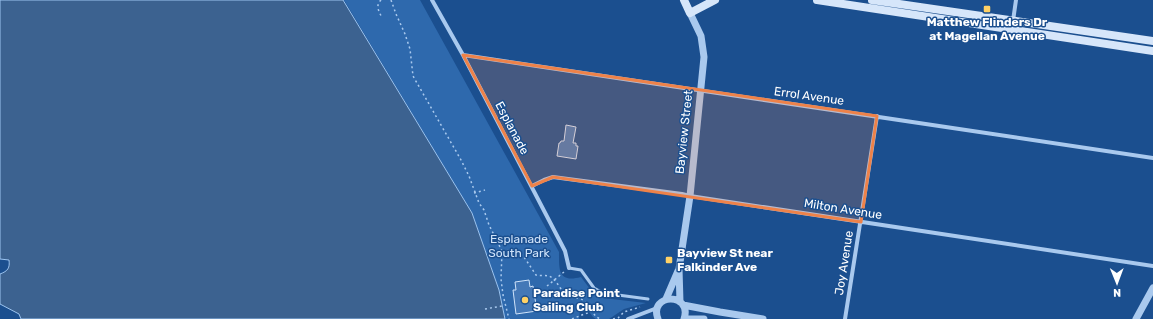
<svg xmlns="http://www.w3.org/2000/svg" width="1153" height="319" viewBox="0 0 1153 319" font-family="Rubik,sans-serif">
  <rect width="100%" height="100%" fill="#1b4f8f"/>
  <path fill="#2e69ad" d="M 344,0 L 420,0 L 559,252 C 559,270 558,283 581,277 L 593,293 L 603,298 L 646,303 L 624,309 L 609,319 L 596,319 L 593,317 L 581,301 L 579,319 L 505,319 L 499,290 L 472,213 Z"/>
  <path fill="#3c6290" stroke="#9cc4f0" d="M 0,0 L 343,0 L 472,213 L 499,290 L 505,319 L 21,319 L 19,314 L 0,304 L 0,274 C 8,271 10,268 9,260 L 0,259 Z"/>
  <path fill="#4478b7" stroke="#cfe3fa" d="M 566,125 L 576,127 L 573,143 L 576,143 L 576,146 L 578,146 L 576,159 L 557,156 L 559,143 L 560,143 L 561,141 L 564,141 Z
    M 529,280 L 530,287 L 533,286 L 537,311 L 516,314 L 513,290 L 516,290 L 515,282 Z"/>
  <g fill="none" stroke-linecap="round" stroke-linejoin="round">
    <path stroke="#a9c9ee" stroke-width="1.5" stroke-dasharray="2 3" stroke-linecap="butt" d="M 381,0 C 375,6 379,11 382,18
      M 391,0 L 396,14 L 405,34 L 410,49 L 413,76 L 461,160 L 469,176 L 479,203 L 484,210 L 489,225 L 502,251 L 501,279 L 503,295 L 509,319
      M 474,193 L 485,190
      M 502,251 L 515,250 L 524,257 L 536,275 C 540,276 545,275 549,276 C 558,280 560,292 569,296 C 573,298 579,297 583,300 C 590,306 592,315 600,319
      M 547,286 L 564,272
      M 485,309 L 502,306
      M 572,319 L 592,311
      M 613,319 L 618,318 L 624,312 L 640,307"/>
    <path stroke="#a9c9ee" stroke-width="3" d="M 569,268 L 581,270 L 594,288 L 603,293 L 648,299"/>
    <path stroke="#a9c9ee" stroke-width="4" d="M 432,0 L 463,55 L 565,251 L 569,268
      M 1013,21 L 1016,0
      M 463,55 L 1153,158
      M 532,186 L 544,180 L 553,177 L 682,194 L 690,196 L 1153,266
      M 628,319 L 657,308
      M 845,319 L 877,116"/>
    <path stroke="#a9c9ee" stroke-width="7" d="M 666,299 L 678,271
      M 680,302 L 679,269 L 690,196 L 704,57 L 701,36 L 690,13
      M 683,305 L 720,312 L 763,319
      M 658,319 C 648,293 693,292 684,319
      M 688,319 L 704,319
      M 1136,319 L 1153,288"/>
    <path stroke="#d6e6fa" stroke-width="8" d="M 684,0 L 690,13 L 715,0
      M 817,0 L 1153,51
      M 872,0 L 1153,41"/>
  </g>
  <path fill="#ee8249" fill-opacity="0.2" stroke="#ee8249" stroke-width="3" stroke-linejoin="round" d="M 463,55 L 877,116 L 861,222 L 553,177 L 532,186 Z"/>
  <g fill="#ffd166" stroke="#1b4f8f" stroke-width="1.5">
    <rect x="983" y="5" width="8" height="8" rx="2"/>
    <rect x="665" y="256" width="8" height="8" rx="2"/>
    <circle cx="525" cy="300" r="4"/>
  </g>
  <g text-anchor="middle" stroke-width="3" stroke-linejoin="round" paint-order="stroke">
    <g font-size="12" font-weight="bold" fill="#fff" stroke="#1b4f8f" text-anchor="start">
      <text x="987" y="26" text-anchor="middle">Matthew Flinders Dr<tspan x="987" dy="14">at Magellan Avenue</tspan></text>
      <text x="677" y="257">Bayview St near<tspan x="677" dy="14">Falkinder Ave</tspan></text>
      <text x="533" y="297">Paradise Point<tspan x="533" dy="14">Sailing Club</tspan></text>
    </g>
    <g font-size="12" fill="#fff" stroke="#1b4f8f">
      <text transform="translate(809 96) rotate(8)" y="4">Errol Avenue</text>
      <text transform="translate(512 128) rotate(62)" y="4">Esplanade</text>
      <text transform="translate(684 132) rotate(-84)" y="4">Bayview Street</text>
      <text transform="translate(843 209) rotate(9)" y="4">Milton Avenue</text>
      <text transform="translate(844 263) rotate(-81)" y="4">Joy Avenue</text>
    </g>
    <g font-size="12" fill="#cfe3fa" stroke="#1b4f8f">
      <text x="519" y="243">Esplanade<tspan x="519" dy="14">South Park</tspan></text>
    </g>
  </g>
  <g transform="translate(1117 283) rotate(179)" stroke="#1b4f8f" stroke-width="3" paint-order="stroke">
  <path d="M0-3L7 15L0 10L-7 15Z" fill="#ffffff"/>
  <text y="-6" font-size="11" font-weight="bold" text-anchor="middle" fill="#ffffff">N</text>
  </g>
</svg>
